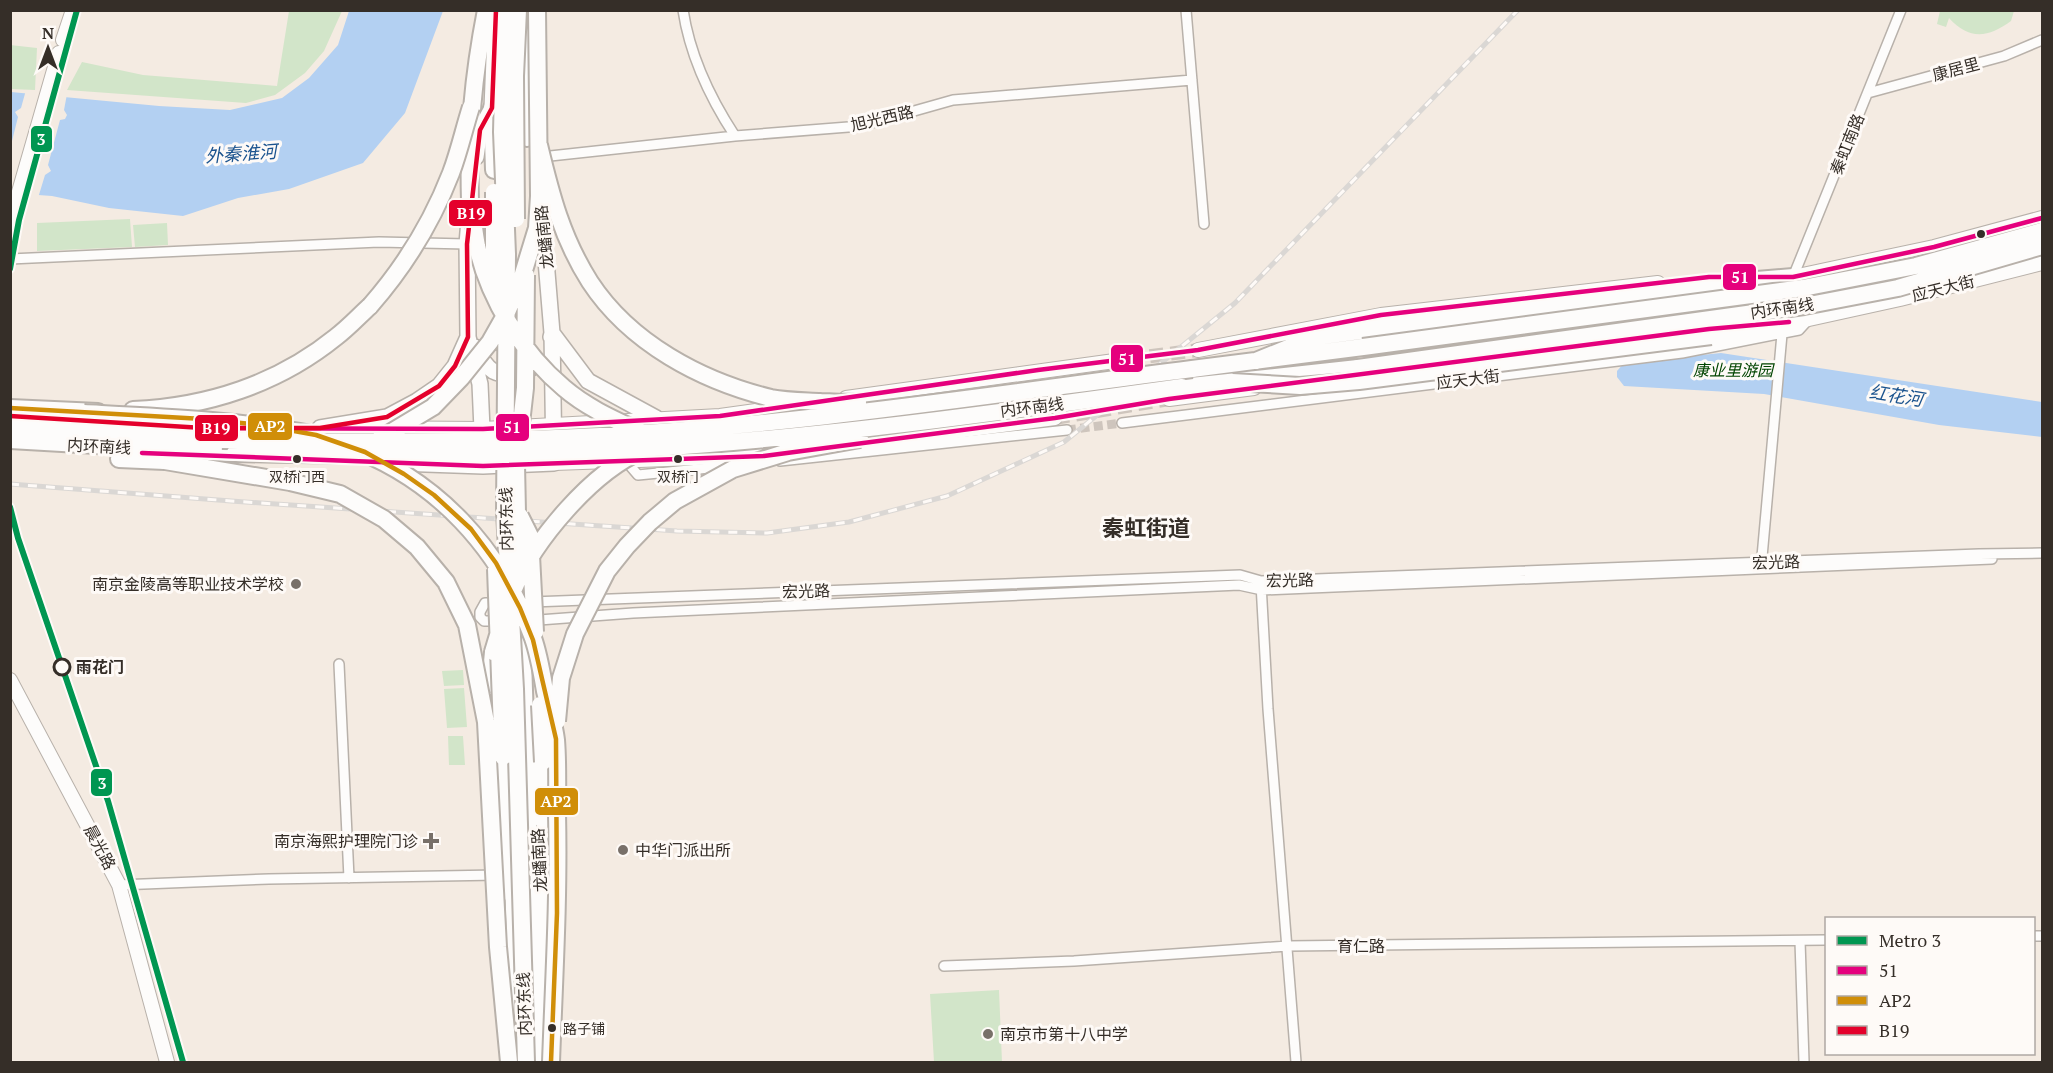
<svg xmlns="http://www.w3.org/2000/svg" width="2053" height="1073" viewBox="0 0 2053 1073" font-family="'PT Serif','Noto Sans SC',serif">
  <rect width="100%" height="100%" fill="#f4ebe2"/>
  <path fill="#d2e5c9" d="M 289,11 L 342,11 L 324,51 L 305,73 L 275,95 L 246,103 L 67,90 L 82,62 L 143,75 L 277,86 Z
    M 1940,11 L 1940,10 L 2014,11 L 2011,21 C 1988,38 1969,40 1949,18 L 1946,27 L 1937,24 Z
    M 10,45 L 37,48 L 35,90 L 11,89 Z
    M 130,219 L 132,247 L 37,251 L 37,223 Z
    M 167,223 L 168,245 L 135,247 L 133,225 Z
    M 463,670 L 464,685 L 444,686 L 442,671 Z
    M 464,688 L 467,727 L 447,728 L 444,689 Z
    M 448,736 L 463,736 L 465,765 L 449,765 Z
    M 999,990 L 1002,1062 L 934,1062 L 930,994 Z"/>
  <path fill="#b3d0f2" d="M 349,11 L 443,11 L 405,113 L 363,163 L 289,189 L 238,198 L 183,216 L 109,208 L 52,196 L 11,193 L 11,92 L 159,106 L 230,110 L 282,98 L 309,78 L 338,45 Z
    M 1721,353 L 2042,402 L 2042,437 L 1939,425 L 1764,394 L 1624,386 L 1617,377 L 1617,371 L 1624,363 Z"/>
  <path fill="#f4ebe2" d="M 26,90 L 67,94 L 64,110 L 67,115 L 65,119 L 60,120 L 48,165 L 51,171 L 45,175 L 38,198 L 10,196 L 11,145 L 18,117 L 15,112 L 21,108 Z"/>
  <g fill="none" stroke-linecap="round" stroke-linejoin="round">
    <path stroke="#cec5bd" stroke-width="9" stroke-dasharray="9 4.5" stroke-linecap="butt" d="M 1067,430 L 1122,423"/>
    <path stroke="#cec5bd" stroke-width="14" stroke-dasharray="14 7" stroke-linecap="butt" d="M 1129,359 L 1198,350
      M 1055,418 L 1169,399"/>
    <defs>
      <path id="street" d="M 683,10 C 690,56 710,98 735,136
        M 1186,10 L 1204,224
        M 1868,93 L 2004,56 L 2042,40
        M 541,157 L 735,136 L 861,126 L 953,100 L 1192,80
        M 10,259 L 379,242 L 467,244
        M 1790,311 L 1793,277 L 1901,10
        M 1122,423 L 1682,353 L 1799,330 L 1809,319
        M 626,461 L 638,475 L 730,466
        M 780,461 L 1067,430
        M 1761,568 L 1782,334
        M 1261,584 L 1268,709 L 1296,1062
        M 532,602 L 1240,575 L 1261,581 L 1979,554 L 2042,553
        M 539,620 L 633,613 L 1239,585 L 1262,590 L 1992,559
        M 500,621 L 484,621 L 480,617 L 480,612 L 485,603 L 500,603
        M 339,664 L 349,878
        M 119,885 L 269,879 L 498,875
        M 2034,936 L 2042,936
        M 1800,941 L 1804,1062
        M 944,966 L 1074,961 L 1288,946 L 1826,940"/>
      <path id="secondary" d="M 63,40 L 73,10
        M 10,223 L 59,53
        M 1785,277 L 1793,277 L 1934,247 L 2042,218
        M 1779,323 L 1809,319 L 1900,299 L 2042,263
        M 1198,350 L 1381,315 L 1658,283
        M 846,398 L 1129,359
        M 1169,399 L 1254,388
        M 346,428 L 483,429 L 720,416 L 797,405
        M 849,445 L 1055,418
        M 554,463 L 752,456
        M 10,680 L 119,885 L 167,1062
        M 535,768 L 537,818
        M 512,884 L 518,1062
        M 540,888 L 545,933 L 544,1039"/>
      <path id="primary" d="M 528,10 L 530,78
        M 476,157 L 480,130 L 492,108 L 496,10
        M 469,220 L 467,244 L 468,337 L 480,384 L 483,452
        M 551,337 L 552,333 L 588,381 L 656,418
        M 475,347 C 479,355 485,366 493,371 C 505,377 525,375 535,365
        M 10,416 L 101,422
        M 320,428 L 387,417 L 417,401 L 439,386 L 455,366 L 468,337
        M 397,463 L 483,466 L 554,463 L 552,333 L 542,212"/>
      <path id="highway" d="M 492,108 L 494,170
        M 527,138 L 529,67
        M 470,201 C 468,133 473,77 486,10
        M 1711,336 L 1789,322
        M 1256,361 L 1315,337 L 1709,284 L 1793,277
        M 1192,369 L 1363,347
        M 1182,387 L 1358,368
        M 10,408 L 98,412
        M 133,410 C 207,407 278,384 336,337 C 348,328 359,316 370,306
        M 10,426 L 222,440
        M 10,440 L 235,453
        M 741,451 L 794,447
        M 119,459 L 165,461
        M 522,628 L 536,1062
        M 487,714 L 493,652
        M 503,757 L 507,875 L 512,895
        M 540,896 L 546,855 L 543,762
        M 545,933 L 552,963"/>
    </defs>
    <use href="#street" stroke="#b8b1aa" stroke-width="12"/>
    <use href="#secondary" stroke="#b8b1aa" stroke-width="16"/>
    <use href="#primary" stroke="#b8b1aa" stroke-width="18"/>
    <use href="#highway" stroke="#b8b1aa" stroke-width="20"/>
    <use href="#street" stroke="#fdfcfb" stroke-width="9"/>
    <use href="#secondary" stroke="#fdfcfb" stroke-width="14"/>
    <use href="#primary" stroke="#fdfcfb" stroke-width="15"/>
    <use href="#highway" stroke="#fdfcfb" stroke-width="16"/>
    <defs>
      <path id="rail" d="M 10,484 L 231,501 L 677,531 L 767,533 L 849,522 L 947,496 L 1064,442 L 1235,303 L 1518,10"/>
    </defs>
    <use href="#rail" stroke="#dad7d4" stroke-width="5"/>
    <use href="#rail" stroke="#fefaf7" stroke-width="3" stroke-dasharray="9" stroke-linecap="butt"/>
    <defs>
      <path id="highway-bridge" d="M 505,10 L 502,132 L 507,254 L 505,513 L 515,689 L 526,1062
        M 539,145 C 551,195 562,238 590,282 C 630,343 701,381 771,398 C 787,401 804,401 821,402 C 833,402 846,404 858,402
        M 494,192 L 494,283
        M 470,201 C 473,216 474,231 477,246 C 489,299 522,353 564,388 C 586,407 613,419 639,431
        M 516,219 L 515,76 L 518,10
        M 370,306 C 405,266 432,222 451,173 C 459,152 464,129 471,107
        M 1363,347 L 1803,288 L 1916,266 L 2042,231
        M 1358,368 L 1804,306 L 1898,288 L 2042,246
        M 1232,382 L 1300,386 L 1359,381 L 1711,336
        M 84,413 C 161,417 236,420 311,434
        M 222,440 C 342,442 460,443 579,437 C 784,427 989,395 1192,369
        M 373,443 L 433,407 L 461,378 L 490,342 L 507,312 L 522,277 L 537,228 L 539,196 L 537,10
        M 346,446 C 436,478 501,549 533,638 C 539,655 542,674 545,691 C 549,707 554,724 556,740 C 558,764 557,789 557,813 C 559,896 554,979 551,1062
        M 518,450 L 525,388 L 526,275
        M 235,453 C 343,455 451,457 560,453 C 768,445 975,416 1182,387
        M 165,461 L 290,482 L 340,494 L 384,519 L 417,547 L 446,582 L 467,625 L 486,722 L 498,947 L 509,1062
        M 516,464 L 518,561
        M 520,516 L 530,536 L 535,632
        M 496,569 L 503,757
        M 493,652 C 499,632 505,611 513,591 C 534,540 592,472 643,450
        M 540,705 L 543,762
        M 557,721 L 561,678 L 575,634 L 607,571 L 627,546 L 650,522 L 675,501 L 733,469 L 788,452 L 860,439"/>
    </defs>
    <use href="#highway-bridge" stroke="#b8b1aa" stroke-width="20" stroke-linecap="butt"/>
    <use href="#highway-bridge" stroke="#fdfcfb" stroke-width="16"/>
    <defs>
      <path id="bus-1" d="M 203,428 L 483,429 L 720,416 L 1038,370 L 1198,350 L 1381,315 L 1709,277 L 1793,277 L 1934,247 L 2042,218
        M 142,453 L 483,466 L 764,456 L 1055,418 L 1169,399 L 1709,329 L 1789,322"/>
      <path id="bus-2" d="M 10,408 L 203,419 L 261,425 L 316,435 L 365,452 L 404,474 L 434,495 L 471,529 L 496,563 L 520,608 L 533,640 L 556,739 L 557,913 L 551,1062"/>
      <path id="bus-3" d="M 10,416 L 203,428 L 320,428 L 387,417 L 439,386 L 455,366 L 468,337 L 467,244 L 480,130 L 492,108 L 496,10"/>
    </defs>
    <use href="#bus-1" stroke="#fefaf7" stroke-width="9"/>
    <use href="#bus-2" stroke="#fefaf7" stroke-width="9"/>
    <use href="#bus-3" stroke="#fefaf7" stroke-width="9"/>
    <use href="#bus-1" stroke="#e5007d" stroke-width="4.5"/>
    <use href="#bus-2" stroke="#d08e08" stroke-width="4.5"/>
    <use href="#bus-3" stroke="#e4002b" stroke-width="4.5"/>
    <defs>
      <path id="metro-1" d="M 10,269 L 19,220 L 77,10
        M 10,507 L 18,538 L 108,801 L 183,1062"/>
    </defs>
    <use href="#metro-1" stroke="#fefaf7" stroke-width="10"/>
    <use href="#metro-1" stroke="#009651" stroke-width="6"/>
  </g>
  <g fill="#352e28" stroke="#fefaf7" stroke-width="2">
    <circle cx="1981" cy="234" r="5"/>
    <circle cx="297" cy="459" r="5"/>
    <circle cx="678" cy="459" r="5"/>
    <circle cx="552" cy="1028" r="5"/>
  </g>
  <g fill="#787069" stroke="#fefaf7" stroke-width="2">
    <circle cx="296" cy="584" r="6"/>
    <path d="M428 832h6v6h6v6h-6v6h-6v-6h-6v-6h6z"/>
    <circle cx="623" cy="850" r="6"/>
    <circle cx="988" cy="1034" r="6"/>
  </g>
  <circle fill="#fefaf7" stroke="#352e28" stroke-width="3" cx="62" cy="667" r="8"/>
  <g text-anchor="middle" stroke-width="6" stroke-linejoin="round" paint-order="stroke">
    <g font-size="14" fill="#352e28" stroke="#fefaf7">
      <text x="297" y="482">双桥门西</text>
      <text x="678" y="482">双桥门</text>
      <text x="563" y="1034" text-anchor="start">路子铺</text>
    </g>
    <g font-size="16" fill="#352e28" stroke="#fefaf7">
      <text transform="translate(1956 69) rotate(-15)" y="6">康居里</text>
      <text transform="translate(882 118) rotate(-13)" y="6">旭光西路</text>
      <text transform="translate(1847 144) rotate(-68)" y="6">秦虹南路</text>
      <text transform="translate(544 237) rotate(-96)" y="6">龙蟠南路</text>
      <text transform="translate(1943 288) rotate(-14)" y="6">应天大街</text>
      <text transform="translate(1782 308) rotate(-8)" y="6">内环南线</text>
      <text transform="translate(1468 379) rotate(-7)" y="6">应天大街</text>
      <text transform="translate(1032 407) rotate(-7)" y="6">内环南线</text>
      <text transform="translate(99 446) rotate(3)" y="6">内环南线</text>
      <text transform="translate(506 519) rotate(-91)" y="6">内环东线</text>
      <text transform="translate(1776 562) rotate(-2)" y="6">宏光路</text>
      <text transform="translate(1290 580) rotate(-1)" y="6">宏光路</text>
      <text transform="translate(806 591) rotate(-2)" y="6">宏光路</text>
      <text transform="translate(100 847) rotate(62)" y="6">晨光路</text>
      <text transform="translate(539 860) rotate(-93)" y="6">龙蟠南路</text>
      <text x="1361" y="952">育仁路</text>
      <text transform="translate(524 1004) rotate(-92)" y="6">内环东线</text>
    </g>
    <g font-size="16" font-style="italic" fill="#004401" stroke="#fefaf7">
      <text x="1733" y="376">康业里游园</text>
    </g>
    <g font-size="16" fill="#352e28" stroke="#fefaf7" text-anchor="end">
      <text x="284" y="590">南京金陵高等职业技术学校</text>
      <text x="418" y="847">南京海熙护理院门诊</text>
      <text x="635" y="856" text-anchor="start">中华门派出所</text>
      <text x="1000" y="1040" text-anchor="start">南京市第十八中学</text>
    </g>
    <g font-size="16" font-weight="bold" fill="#352e28" stroke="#fefaf7" text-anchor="start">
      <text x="76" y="673">雨花门</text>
    </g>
    <g font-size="18" font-style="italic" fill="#1b538e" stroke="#fefaf7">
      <text transform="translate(241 154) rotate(-4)" y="6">外秦淮河</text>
      <text transform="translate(1896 396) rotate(9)" y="6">红花河</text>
    </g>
    <g font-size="22" font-weight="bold" fill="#352e28" stroke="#fefaf7">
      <text x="1146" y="536">秦虹街道</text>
    </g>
  </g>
  <g stroke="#fefaf7" stroke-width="2">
    <rect x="30" y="125" width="23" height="28" rx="6" fill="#009651"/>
    <rect x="448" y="199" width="45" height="28" rx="6" fill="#e4002b"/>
    <rect x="1722" y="263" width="35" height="28" rx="6" fill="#e5007d"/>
    <rect x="1110" y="344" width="34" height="29" rx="6" fill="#e5007d"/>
    <rect x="247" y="412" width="46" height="29" rx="6" fill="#d08e08"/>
    <rect x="495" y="413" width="35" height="29" rx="6" fill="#e5007d"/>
    <rect x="194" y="414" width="45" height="28" rx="6" fill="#e4002b"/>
    <rect x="90" y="768" width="23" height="29" rx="6" fill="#009651"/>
    <rect x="534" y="787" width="45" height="29" rx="6" fill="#d08e08"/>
  </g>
  <g font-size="16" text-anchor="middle" font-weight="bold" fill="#fff">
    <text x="41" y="145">3</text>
    <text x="471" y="219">B19</text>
    <text x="1740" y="283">51</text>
    <text x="1127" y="365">51</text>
    <text x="270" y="432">AP2</text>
    <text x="512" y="433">51</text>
    <text x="216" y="434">B19</text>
    <text x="102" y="789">3</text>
    <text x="556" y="807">AP2</text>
  </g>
  <rect width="2053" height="1073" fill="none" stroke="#352e28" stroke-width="24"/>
  <rect x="1825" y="917" width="210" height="138" fill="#fefaf7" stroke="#aea8a4" stroke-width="1.5"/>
  <rect x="1837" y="936" width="30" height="9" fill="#009651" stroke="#aea8a4" stroke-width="1.5"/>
  <text x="1879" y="947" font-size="18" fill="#352e28">Metro 3</text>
  <rect x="1837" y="966" width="30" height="9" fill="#e5007d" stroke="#aea8a4" stroke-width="1.5"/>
  <text x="1879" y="977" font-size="18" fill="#352e28">51</text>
  <rect x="1837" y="996" width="30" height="9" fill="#d08e08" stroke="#aea8a4" stroke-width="1.5"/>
  <text x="1879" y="1007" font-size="18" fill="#352e28">AP2</text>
  <rect x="1837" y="1026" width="30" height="9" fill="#e4002b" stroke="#aea8a4" stroke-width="1.5"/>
  <text x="1879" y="1037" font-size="18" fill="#352e28">B19</text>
  <g transform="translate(48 48)" stroke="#fefaf7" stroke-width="4.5" paint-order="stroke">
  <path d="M0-4.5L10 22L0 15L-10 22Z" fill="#352e28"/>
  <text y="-9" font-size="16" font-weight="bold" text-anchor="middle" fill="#352e28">N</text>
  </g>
</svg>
